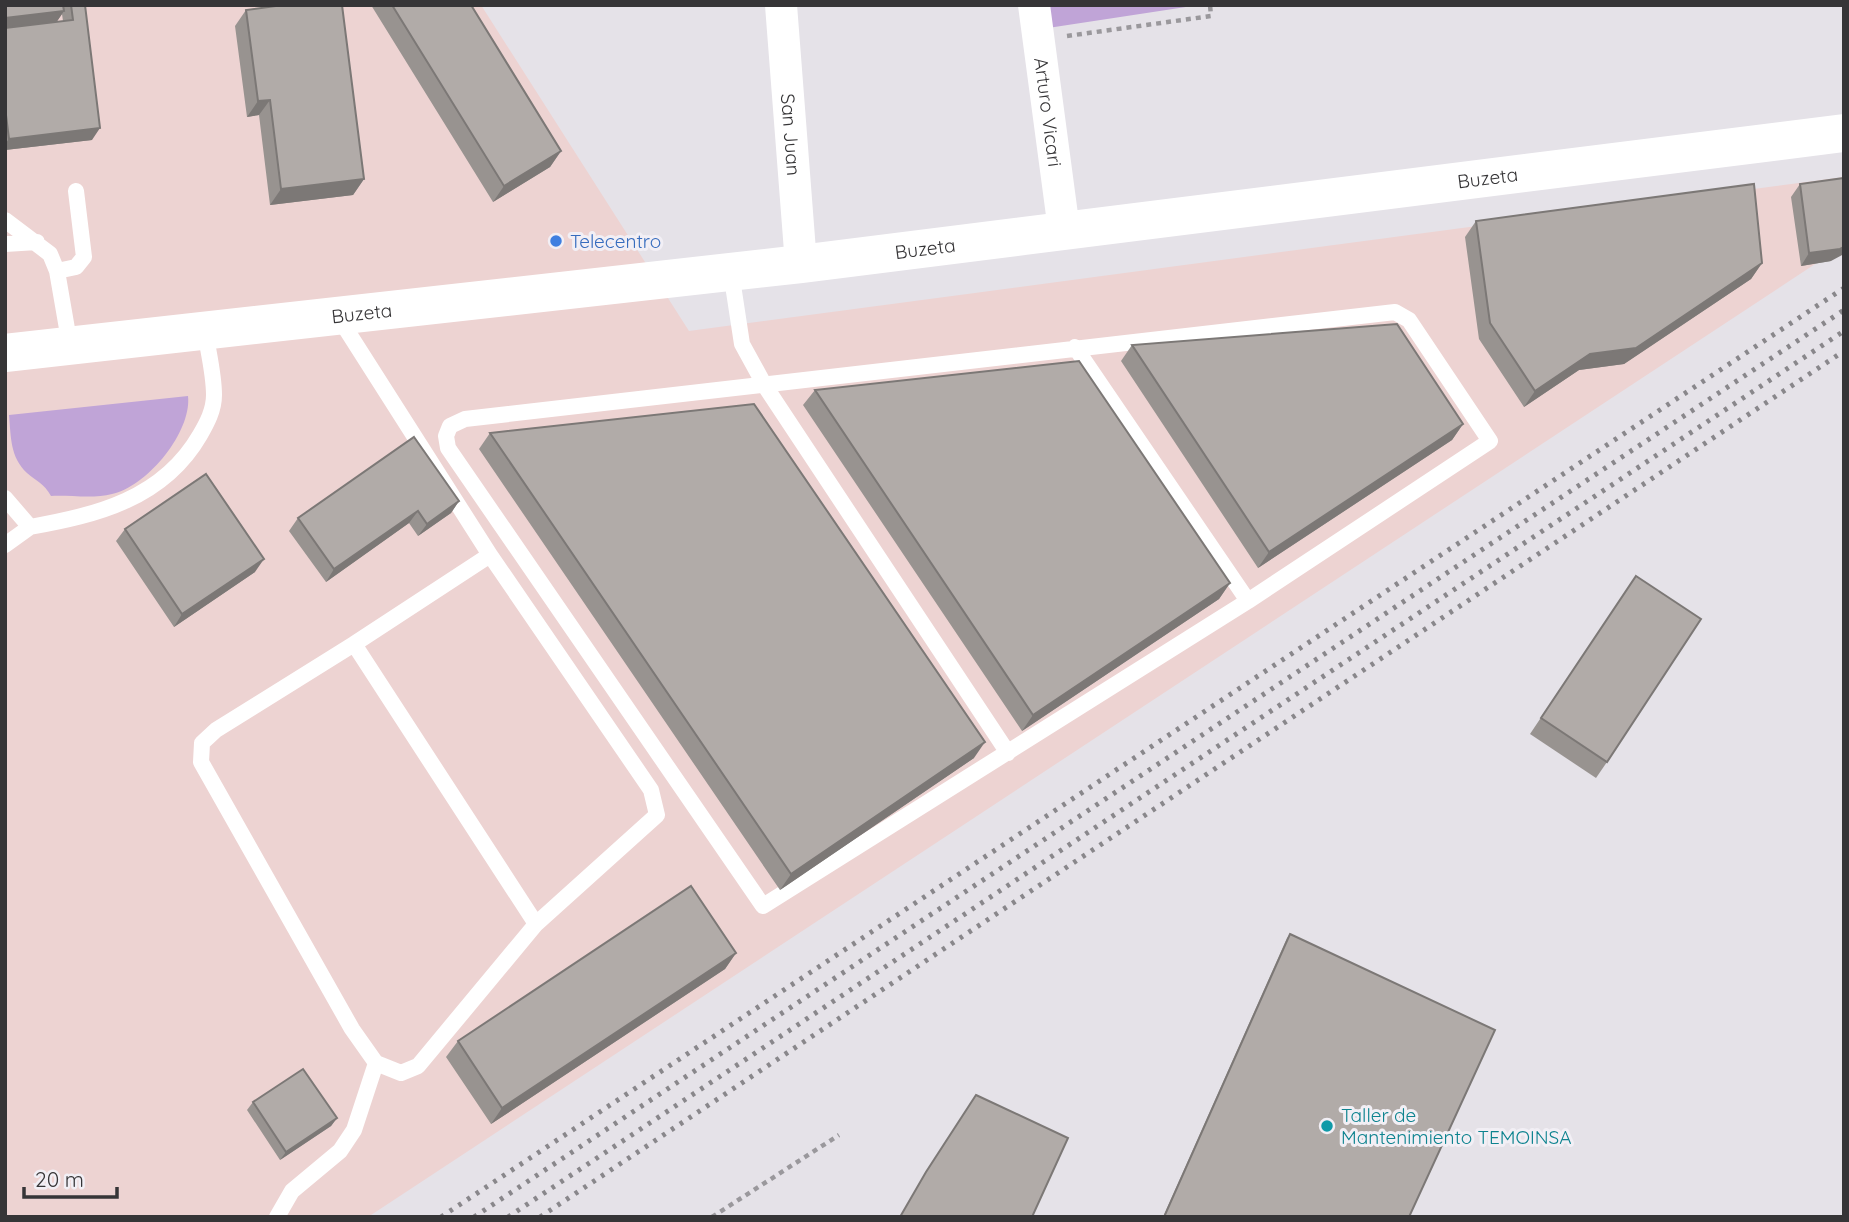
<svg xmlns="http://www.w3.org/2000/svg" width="1849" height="1222" viewBox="0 0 1849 1222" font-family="Quicksand,sans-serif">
  <rect width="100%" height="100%" fill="#e5e2e8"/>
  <path fill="#edd3d2" d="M 5,5 L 481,5 L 689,331 L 1844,177 L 1844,245 L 368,1217 L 5,1217 Z"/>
  <path fill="#c0a4d7" d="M 1045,5 L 1199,5 L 1048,28 Z
    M 188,396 C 192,432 147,487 112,494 C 94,499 70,495 51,496 C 44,483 37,482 27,473 C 10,457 11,437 9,415 Z"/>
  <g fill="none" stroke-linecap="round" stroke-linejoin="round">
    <path stroke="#9a989c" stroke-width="4.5" stroke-dasharray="5 5" stroke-linecap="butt" d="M 1067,36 L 1211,16 L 1210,5
      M 712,1217 L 839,1135"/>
    <path stroke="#fff" stroke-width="16" d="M 5,220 L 50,254 L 57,271 L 70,346
      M 5,244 L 37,242
      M 57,271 L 76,267 L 84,257 L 76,191
      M 731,272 L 742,344 L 765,386 L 1008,753
      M 1395,312 L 1409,320 L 1490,441 L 1248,601 L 763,906 L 448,448 L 446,436 L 450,426 L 465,419 Z
      M 339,318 L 490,555
      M 1075,347 L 1248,601
      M 5,498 L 30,527 C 97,515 163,499 200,435 C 207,423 214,410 214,395 C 214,374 208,351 205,331
      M 5,545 L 30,527
      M 376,1063 L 401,1073 L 418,1066 L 536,924 L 657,815 L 651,790 L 490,555 L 354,644 L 536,924
      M 277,1217 L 292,1191 L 340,1151 L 354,1130 L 376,1063 L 352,1029 L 201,762 L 202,743 L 216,730 L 354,644"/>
    <g stroke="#fff" stroke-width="32">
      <path id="s1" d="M 781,5 L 801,264"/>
      <path id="s2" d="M 1034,5 L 1064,230"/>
    </g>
    <path stroke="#fff" stroke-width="38" id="s3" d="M 5,353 L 801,264 L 1844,133"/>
    <path stroke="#89878b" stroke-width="5" stroke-dasharray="3.5 7" stroke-linecap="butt" d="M 441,1217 L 1844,288
      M 474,1217 L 1844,310
      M 508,1217 L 1844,331
      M 540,1217 L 1844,351"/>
  </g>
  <path fill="#989390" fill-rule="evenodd" d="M 5,5 L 85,5 L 92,140 L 5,150 ZM 62,14 L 63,21 L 56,22 Z
    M 371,5 L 471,5 L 561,151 L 550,167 L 493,202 Z
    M 246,10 L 364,179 L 353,195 L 270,205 L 259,115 L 247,117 L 235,26 Z
    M 1800,184 L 1831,261 L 1801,266 L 1791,197 Z
    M 1476,221 L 1762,263 L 1751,279 L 1624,364 L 1579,370 L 1524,407 L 1479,339 L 1465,237 Z
    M 1132,345 L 1463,424 L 1452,440 L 1258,568 L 1121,361 Z
    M 815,390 L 1230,583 L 1219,599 L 1022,731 L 803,405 Z
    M 490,433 L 974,758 L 780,890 L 479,449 Z
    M 459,501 L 451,513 L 418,536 L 409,523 L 326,582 L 289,531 L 298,518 Z
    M 125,529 L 255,572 L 174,627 L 116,541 Z
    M 1625,592 L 1607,762 L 1596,778 L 1530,734 Z
    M 1290,934 L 1409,1217 L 1163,1217 L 1287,938 Z
    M 736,953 L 725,969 L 491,1124 L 446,1057 L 458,1041 Z
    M 253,1102 L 337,1118 L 331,1126 L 280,1160 L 247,1110 Z"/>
  <path fill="#7c7876" d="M 64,11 L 56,23 L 5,29 L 5,18 Z
    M 270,100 L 259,115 L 247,117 L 258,101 Z
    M 100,128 L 92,140 L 5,150 L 5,144 L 9,139 Z
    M 561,151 L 550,167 L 493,202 L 504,186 Z
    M 364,179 L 353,195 L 270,205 L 281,189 Z
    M 1844,247 L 1844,254 L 1831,261 L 1801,266 L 1809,253 Z
    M 1762,263 L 1751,279 L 1624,364 L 1579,370 L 1524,407 L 1535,391 L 1590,354 Z
    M 1463,424 L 1452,440 L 1258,568 L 1269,552 Z
    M 459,501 L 451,513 L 418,536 L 427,524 Z
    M 418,511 L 409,523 L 326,582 L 334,569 Z
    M 264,559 L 255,572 L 174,627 L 182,614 Z
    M 1230,583 L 1219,599 L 1022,731 L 1033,715 Z
    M 985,742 L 974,758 L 780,890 L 791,874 Z
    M 736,953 L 725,969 L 491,1124 L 502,1108 Z
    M 337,1118 L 331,1126 L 280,1160 L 286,1152 Z"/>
  <path fill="#b1aba8" stroke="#7c7876" stroke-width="2" d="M 5,5 L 63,5 L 64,11 L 5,18 Z
    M 71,5 L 85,5 L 100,128 L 9,139 L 5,107 L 5,28 L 73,20 Z
    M 283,5 L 342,5 L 364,179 L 281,189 L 270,100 L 258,101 L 246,10 Z
    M 392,5 L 471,5 L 561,151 L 504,186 Z
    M 1844,178 L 1844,247 L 1840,249 L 1809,253 L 1800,184 Z
    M 1754,184 L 1762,263 L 1636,348 L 1590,354 L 1535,391 L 1490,323 L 1476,221 Z
    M 1397,324 L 1463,424 L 1269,552 L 1132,345 Z
    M 1079,361 L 1230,583 L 1033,715 L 815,390 Z
    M 754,404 L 985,742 L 791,874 L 490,433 Z
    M 414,437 L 459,501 L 427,524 L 418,511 L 334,569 L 298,518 Z
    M 206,474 L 264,559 L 182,614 L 125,529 Z
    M 1636,576 L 1701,619 L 1607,762 L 1541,718 Z
    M 691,886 L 736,953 L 502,1108 L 458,1041 Z
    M 1290,934 L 1495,1030 L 1409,1217 L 1164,1217 Z
    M 303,1069 L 337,1118 L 286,1152 L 253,1102 Z
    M 976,1095 L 1068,1138 L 1032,1217 L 900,1217 L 926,1172 Z"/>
  <circle fill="#3f7fe0" stroke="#f2eff5" stroke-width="2.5" cx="556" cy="241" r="7"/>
  <circle fill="#0f9aa8" stroke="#f2eff5" stroke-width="2.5" cx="1327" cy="1126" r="7"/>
  <g text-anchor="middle" stroke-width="6" stroke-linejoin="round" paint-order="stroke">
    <g font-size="19" fill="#363537" stroke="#f2eff5">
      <text dy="7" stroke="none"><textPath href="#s2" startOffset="108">Arturo Vicari</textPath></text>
      <text dy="7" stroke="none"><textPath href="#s1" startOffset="130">San Juan</textPath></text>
      <text dy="7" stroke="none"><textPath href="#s3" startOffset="1493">Buzeta</textPath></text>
      <text dy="7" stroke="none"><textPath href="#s3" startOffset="926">Buzeta</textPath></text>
      <text dy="7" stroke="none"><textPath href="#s3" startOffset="359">Buzeta</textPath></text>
    </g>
    <g font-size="19" fill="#366cbe" stroke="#f2eff5" text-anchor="start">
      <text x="570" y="248">Telecentro</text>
    </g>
    <g font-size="19" fill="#0d838f" stroke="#f2eff5" text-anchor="start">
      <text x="1341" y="1122">Taller de<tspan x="1341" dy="22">Mantenimiento TEMOINSA</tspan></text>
    </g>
  </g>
  <rect width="1849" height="1222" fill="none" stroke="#363537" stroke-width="14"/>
  <path d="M24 1187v10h93v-10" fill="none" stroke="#363537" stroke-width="3.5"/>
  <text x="35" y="1187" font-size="21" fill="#363537" stroke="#f2eff5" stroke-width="5" paint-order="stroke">20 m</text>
</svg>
